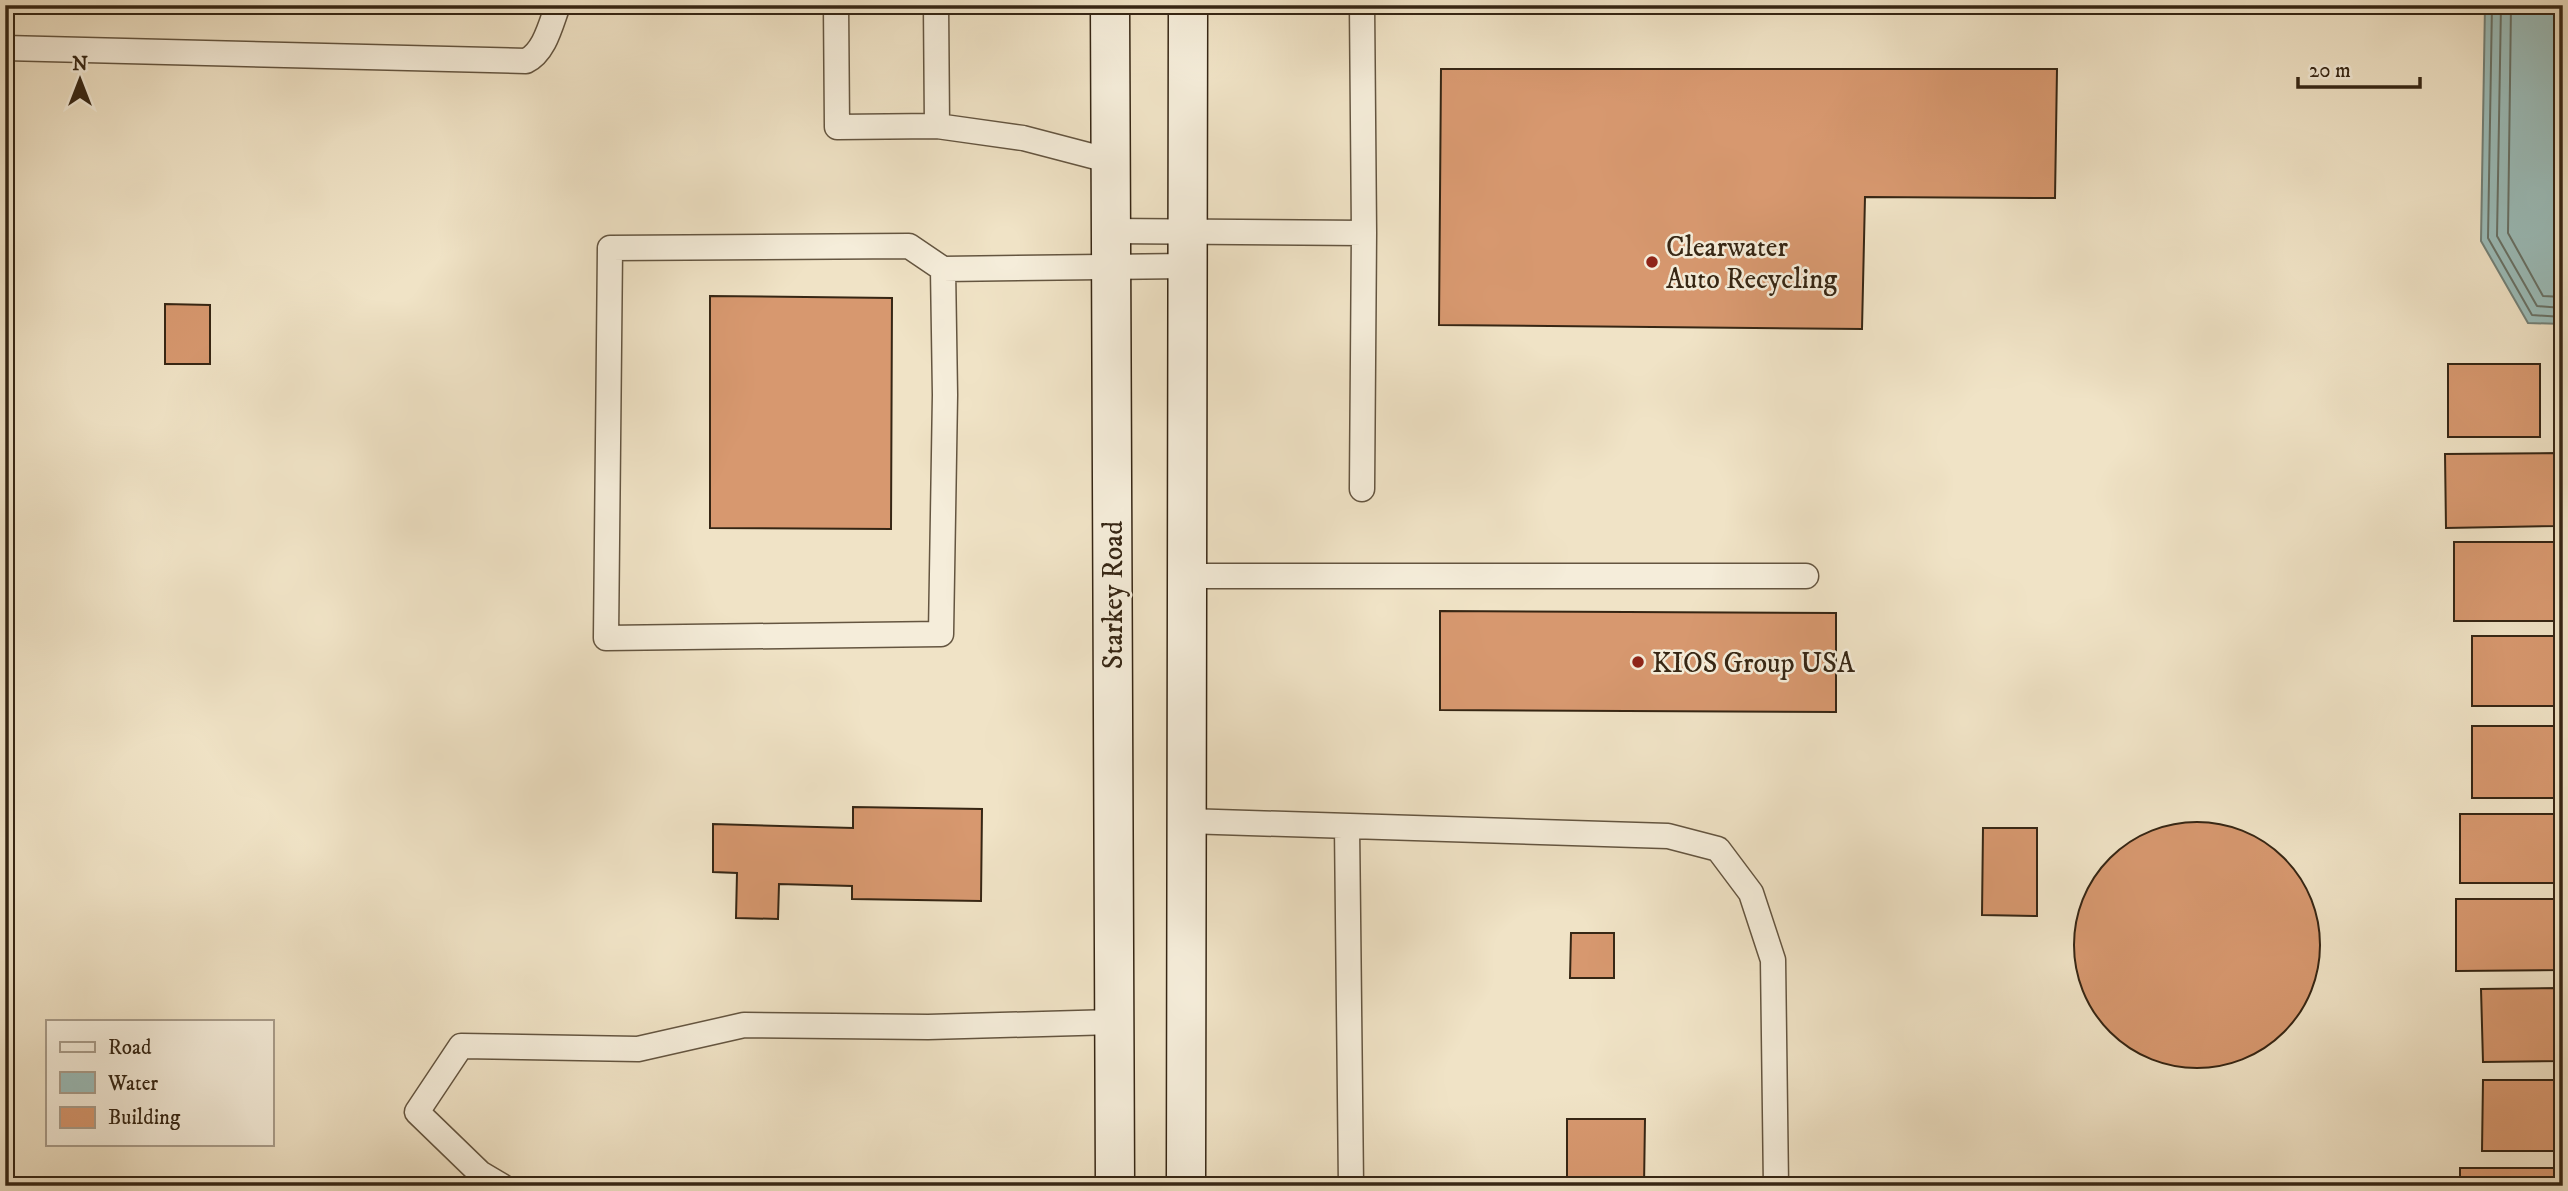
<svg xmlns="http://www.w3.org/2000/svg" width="2568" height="1191" viewBox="0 0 2568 1191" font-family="'IM FELL DW Pica',serif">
  <rect width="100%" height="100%" fill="#f0e3c6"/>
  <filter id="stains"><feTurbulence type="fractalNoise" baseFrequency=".00286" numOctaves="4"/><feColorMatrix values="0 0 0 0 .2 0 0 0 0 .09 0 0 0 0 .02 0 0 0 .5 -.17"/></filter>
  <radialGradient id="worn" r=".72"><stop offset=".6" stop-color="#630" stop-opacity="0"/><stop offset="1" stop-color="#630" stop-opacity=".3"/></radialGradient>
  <path fill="#9bbdba" stroke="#738178" stroke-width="2" d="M 2485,5 L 2563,5 L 2563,324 L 2528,323 L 2481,241 Z"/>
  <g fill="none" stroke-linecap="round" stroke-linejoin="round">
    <path stroke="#687267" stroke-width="2" d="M 2492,5 L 2488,238 L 2532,315 L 2563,317
      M 2501,5 L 2497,236 L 2537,306 L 2563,308
      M 2511,5 L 2508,233 L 2543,296 L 2563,297"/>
  </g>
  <path fill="#d7986f" stroke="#362614" stroke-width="2" d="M 64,5 L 389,5 L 389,11 Z
    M 1441,69 L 2057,69 L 2055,198 L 1865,197 L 1862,329 L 1439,325 Z
    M 710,296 L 892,298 L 891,529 L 710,528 Z
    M 165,304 L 210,305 L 210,364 L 165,364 Z
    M 2448,364 L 2540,364 L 2540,437 L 2448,437 Z
    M 2558,453 L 2558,526 L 2446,528 L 2445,454 Z
    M 2454,542 L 2556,542 L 2556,621 L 2454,621 Z
    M 1440,611 L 1836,613 L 1836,712 L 1440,710 Z
    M 2472,636 L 2561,636 L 2561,706 L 2472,706 Z
    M 2472,726 L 2560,726 L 2560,798 L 2472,798 Z
    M 853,807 L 982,809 L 981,901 L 852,899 L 852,886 L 779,884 L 778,919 L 736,918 L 737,873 L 713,872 L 713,824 L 853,828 Z
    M 2460,814 L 2563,814 L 2563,883 L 2460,883 Z
    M2074 945a123 123 0 1 1 246 0a123 123 0 1 1-246 0Z
    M 1983,828 L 2037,828 L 2037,916 L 1982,915 Z
    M 2456,899 L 2559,899 L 2559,970 L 2456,971 Z
    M 1571,933 L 1614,933 L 1614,978 L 1570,978 Z
    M 2561,988 L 2562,1061 L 2483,1062 L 2481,989 Z
    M 2483,1080 L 2563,1080 L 2563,1151 L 2482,1151 Z
    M 1567,1119 L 1645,1119 L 1644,1186 L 1567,1186 Z
    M 2460,1168 L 2563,1168 L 2563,1186 L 2460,1186 Z"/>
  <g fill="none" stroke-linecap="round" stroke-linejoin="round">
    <defs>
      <path id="service" d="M 836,5 L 837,127 L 937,126 L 936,5
        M 5,48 L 526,61 C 545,52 551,23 558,5
        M 937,126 L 1023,138 L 1111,161
        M 1111,231 L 1364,233 L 1362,5
        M 943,269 L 909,246 L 610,248 L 606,638 L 941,634 L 945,395 L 943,269 L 1187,266
        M 1362,489 L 1364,233
        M 1187,576 L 1806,576
        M 1186,821 L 1668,836 L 1718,849 L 1751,893 L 1773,960 L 1776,1186
        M 1347,826 L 1351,1186
        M 502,1186 L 480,1173 L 417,1112 L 461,1046 L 638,1049 L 744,1025 L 928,1027 L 1114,1022"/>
      <path id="secondary" d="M 1110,5 L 1115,1186
        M 1186,1186 L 1188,5"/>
    </defs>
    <use href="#service" stroke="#645540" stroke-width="27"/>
    <use href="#secondary" stroke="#362614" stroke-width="41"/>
    <use href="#service" stroke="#f5edda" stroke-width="24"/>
    <use href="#secondary" stroke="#f5edda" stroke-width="38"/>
  </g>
  <g fill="#8f2418" stroke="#f5edda" stroke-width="2.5">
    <circle cx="1652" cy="262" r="7"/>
    <circle cx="1638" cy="662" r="7"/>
  </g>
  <g text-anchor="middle" stroke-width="5" stroke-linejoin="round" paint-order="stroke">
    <g font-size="28" fill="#362614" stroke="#f5edda" text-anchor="start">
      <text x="1666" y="256">Clearwater<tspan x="1666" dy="32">Auto Recycling</tspan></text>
      <text x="1652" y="672">KIOS Group USA</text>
    </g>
    <g font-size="28" fill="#362614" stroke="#f5edda">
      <text transform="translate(1112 595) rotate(-90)" y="10">Starkey Road</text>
    </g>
  </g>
  <rect width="2568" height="1191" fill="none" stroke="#f0e3c6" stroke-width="28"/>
  <rect x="7" y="7" width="2554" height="1177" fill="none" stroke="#362614" stroke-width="3.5"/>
  <rect x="14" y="14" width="2540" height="1163" fill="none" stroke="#362614" stroke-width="2"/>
  <rect x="46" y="1020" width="228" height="126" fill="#f5edda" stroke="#a99d8b" stroke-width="2"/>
  <rect x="60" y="1042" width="35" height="10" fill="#f5edda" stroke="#a99d8b" stroke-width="2"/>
  <text x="108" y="1054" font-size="21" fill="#362614">Road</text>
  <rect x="60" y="1072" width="35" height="21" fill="#9bbdba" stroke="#a99d8b" stroke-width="2"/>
  <text x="108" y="1090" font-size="21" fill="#362614">Water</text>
  <rect x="60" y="1107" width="35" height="21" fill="#d7986f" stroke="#a99d8b" stroke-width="2"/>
  <text x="108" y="1124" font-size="21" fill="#362614">Building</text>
  <g transform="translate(80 80)" stroke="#f5edda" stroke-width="5" paint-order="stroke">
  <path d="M0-5L12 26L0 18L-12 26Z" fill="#362614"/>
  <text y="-10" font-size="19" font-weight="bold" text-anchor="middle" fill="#362614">N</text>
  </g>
  <path d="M2298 77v10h122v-10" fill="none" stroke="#362614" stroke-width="3.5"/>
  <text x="2309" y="77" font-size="21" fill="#362614" stroke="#f5edda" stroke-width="5" paint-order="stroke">20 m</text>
  <rect width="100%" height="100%" filter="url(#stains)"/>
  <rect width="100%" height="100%" fill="url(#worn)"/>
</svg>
